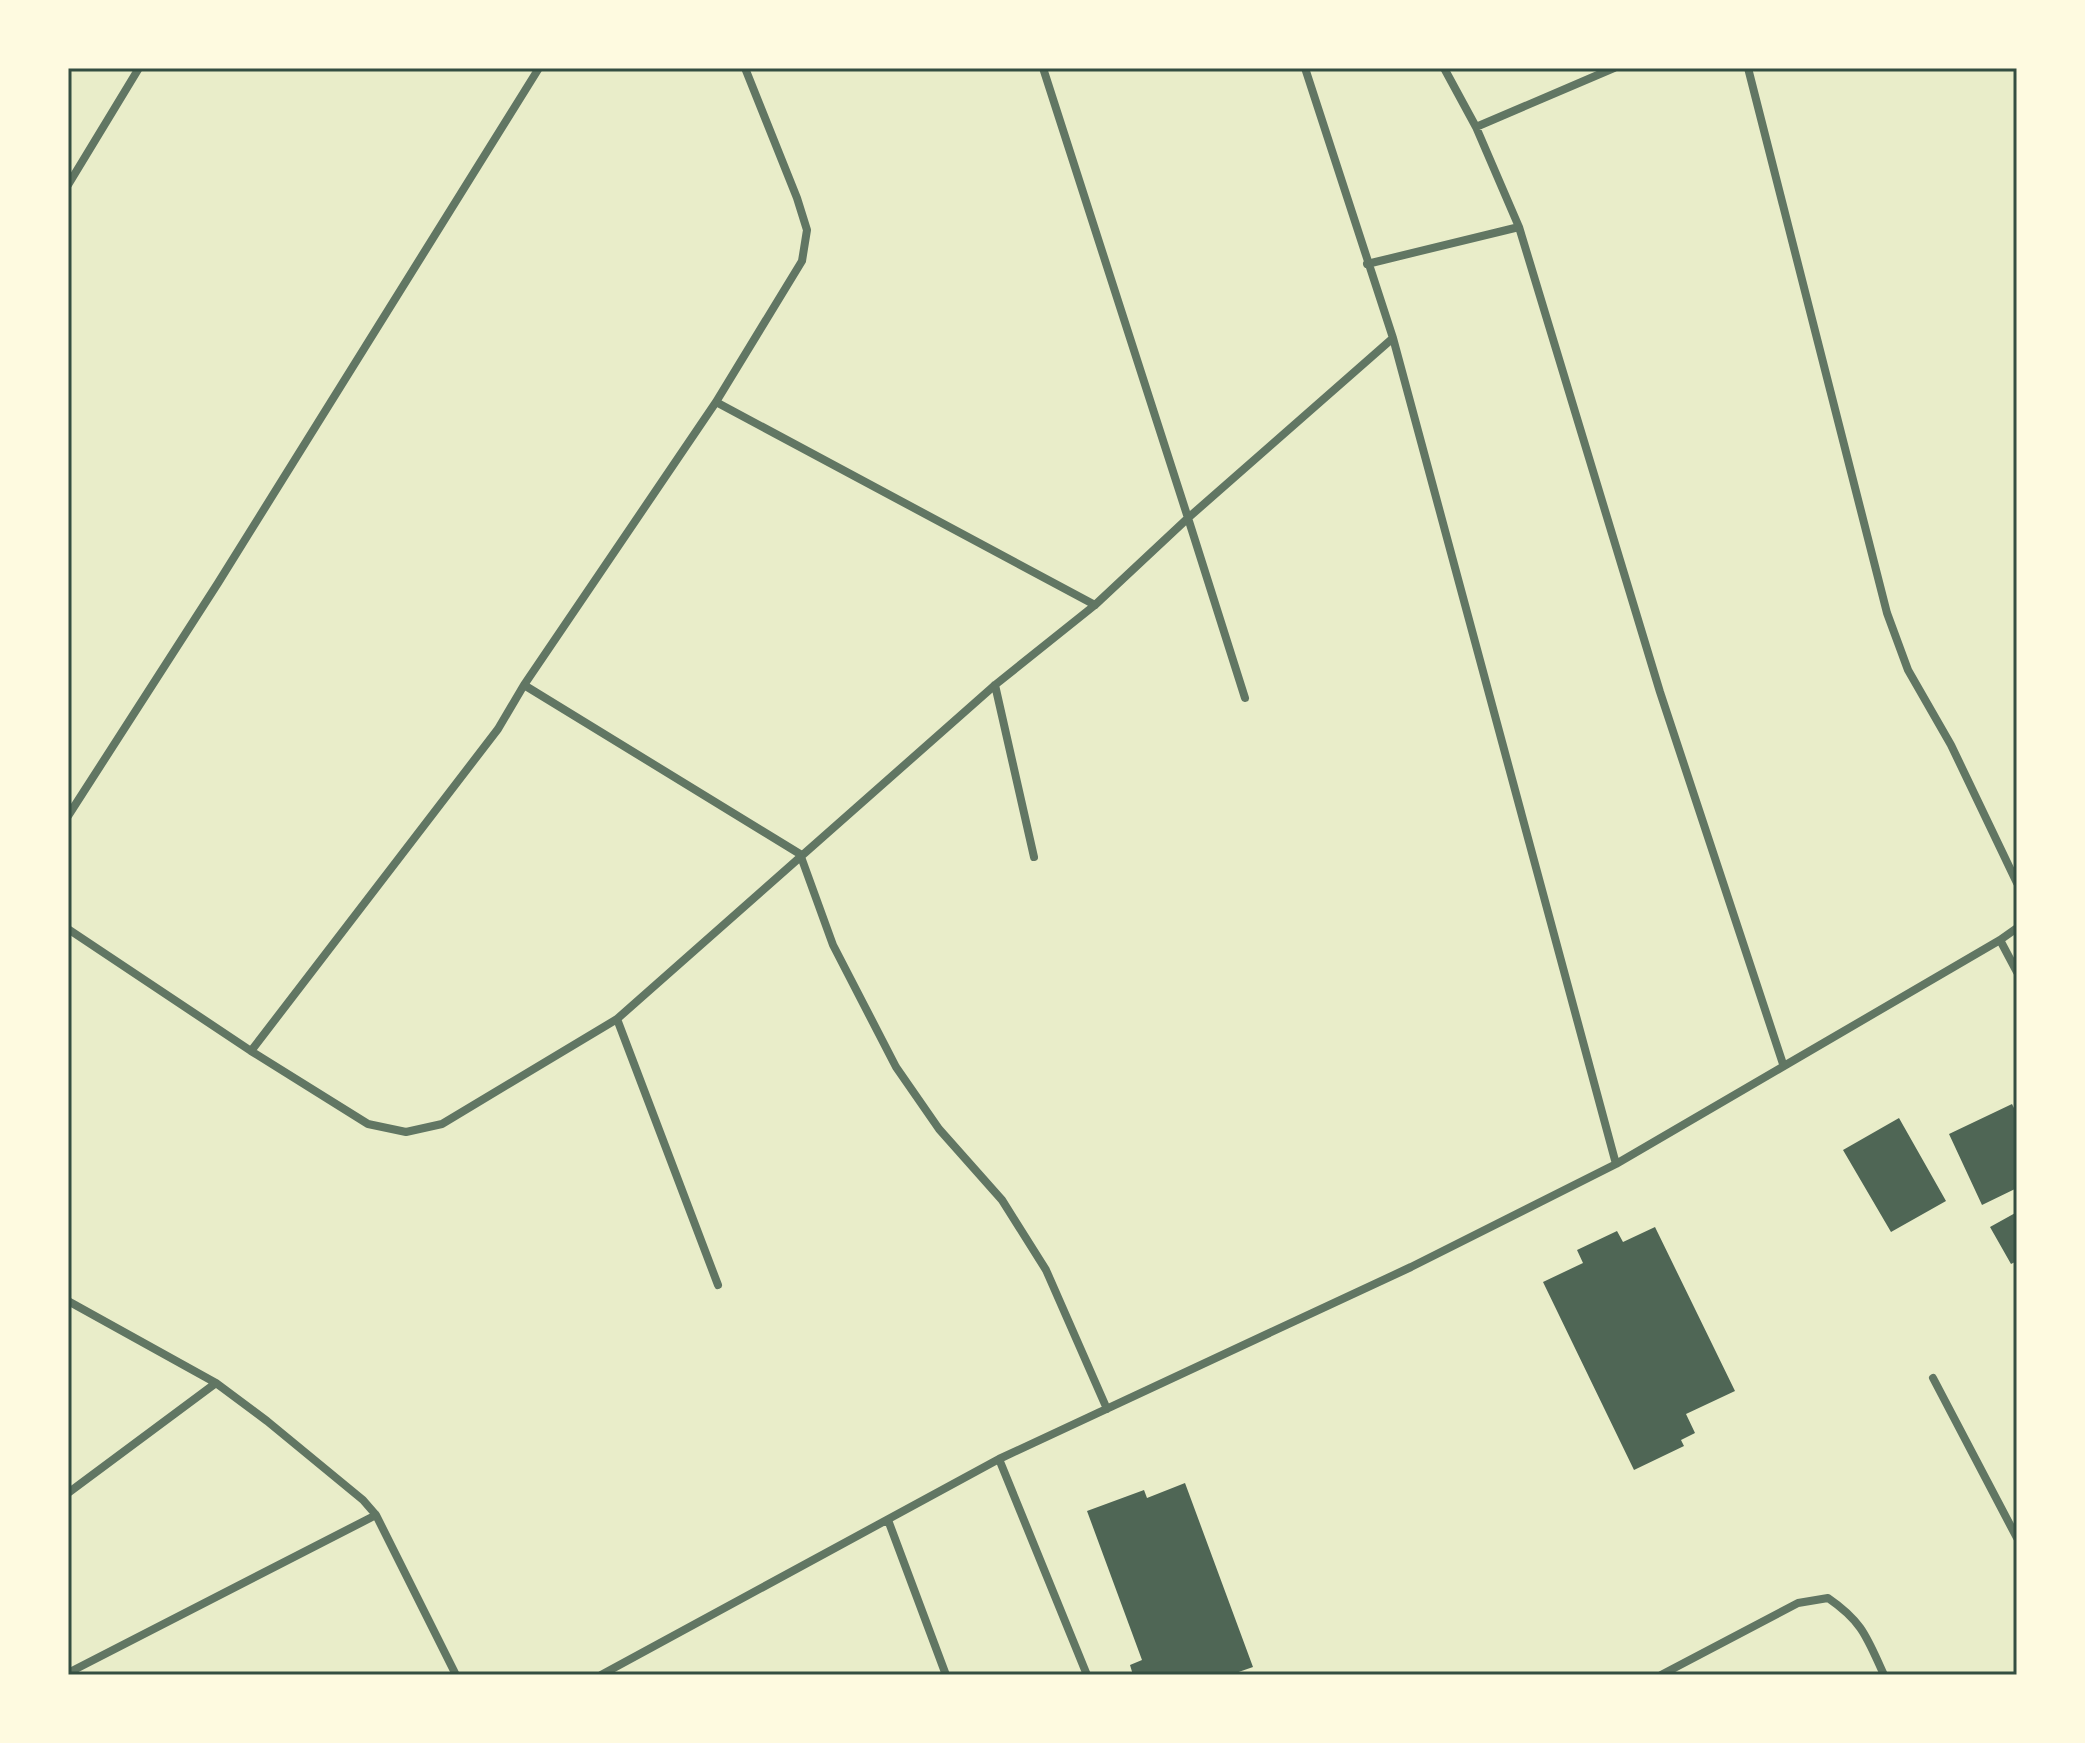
<svg xmlns="http://www.w3.org/2000/svg" width="2085" height="1743" viewBox="0 0 2085 1743" font-family="Barlow,sans-serif">
  <rect width="100%" height="100%" fill="#e9edc9"/>
  <path fill="#4f6655" d="M 2012,1104 L 2017,1114 L 2017,1188 L 1982,1205 L 1949,1134 Z
    M 1899,1118 L 1946,1201 L 1891,1232 L 1843,1150 Z
    M 2017,1212 L 2017,1261 L 2011,1264 L 1990,1227 Z
    M 1655,1227 L 1735,1391 L 1686,1414 L 1695,1433 L 1681,1440 L 1684,1446 L 1634,1470 L 1543,1282 L 1583,1263 L 1577,1250 L 1617,1231 L 1623,1242 Z
    M 1185,1483 L 1253,1667 L 1230,1675 L 1133,1675 L 1130,1665 L 1142,1660 L 1087,1511 L 1144,1490 L 1147,1498 Z"/>
  <g fill="none" stroke-linecap="round" stroke-linejoin="round">
    <path stroke="#617663" stroke-width="8" d="M 1444,68 L 1476,127 L 1519,227 L 1660,692 L 1783,1064
      M 1748,68 L 1887,613 L 1908,670 L 1951,745 L 2017,883
      M 1476,127 L 1614,68
      M 68,185 L 139,68
      M 1367,264 L 1519,227
      M 1393,338 L 1616,1164
      M 716,402 L 1095,605
      M 524,685 L 800,854 L 833,945 L 896,1067 L 939,1129 L 1002,1200 L 1046,1270 L 1107,1409
      M 995,685 L 1034,857
      M 1245,698 L 1188,518 L 1393,338 L 1305,68
      M 68,816 L 218,583 L 539,68
      M 68,929 L 251,1051 L 498,729 L 524,685 L 716,402 L 802,261 L 807,230 L 797,198 L 745,68
      M 2000,940 L 2017,972
      M 617,1019 L 718,1285
      M 251,1051 L 368,1124 L 406,1132 L 442,1124 L 617,1019 L 995,685 L 1095,605 L 1188,518 L 1043,68
      M 68,1301 L 216,1383 L 267,1421 L 363,1500 L 376,1515 L 456,1675
      M 1933,1378 L 2017,1538
      M 999,1459 L 1087,1675
      M 68,1493 L 216,1383
      M 888,1520 L 946,1675
      M 68,1673 L 376,1515
      M 601,1675 L 999,1459 L 1411,1267 L 1616,1164 L 2000,940 L 2017,928
      M 1661,1675 L 1798,1603 L 1828,1598 C 1863,1622 1867,1638 1884,1675"/>
  </g>
  <rect width="2085" height="1743" fill="none" stroke="#fefae0" stroke-width="140"/>
  <rect x="70" y="70" width="1945" height="1603" fill="none" stroke="#344e41" stroke-width="3"/>
</svg>
